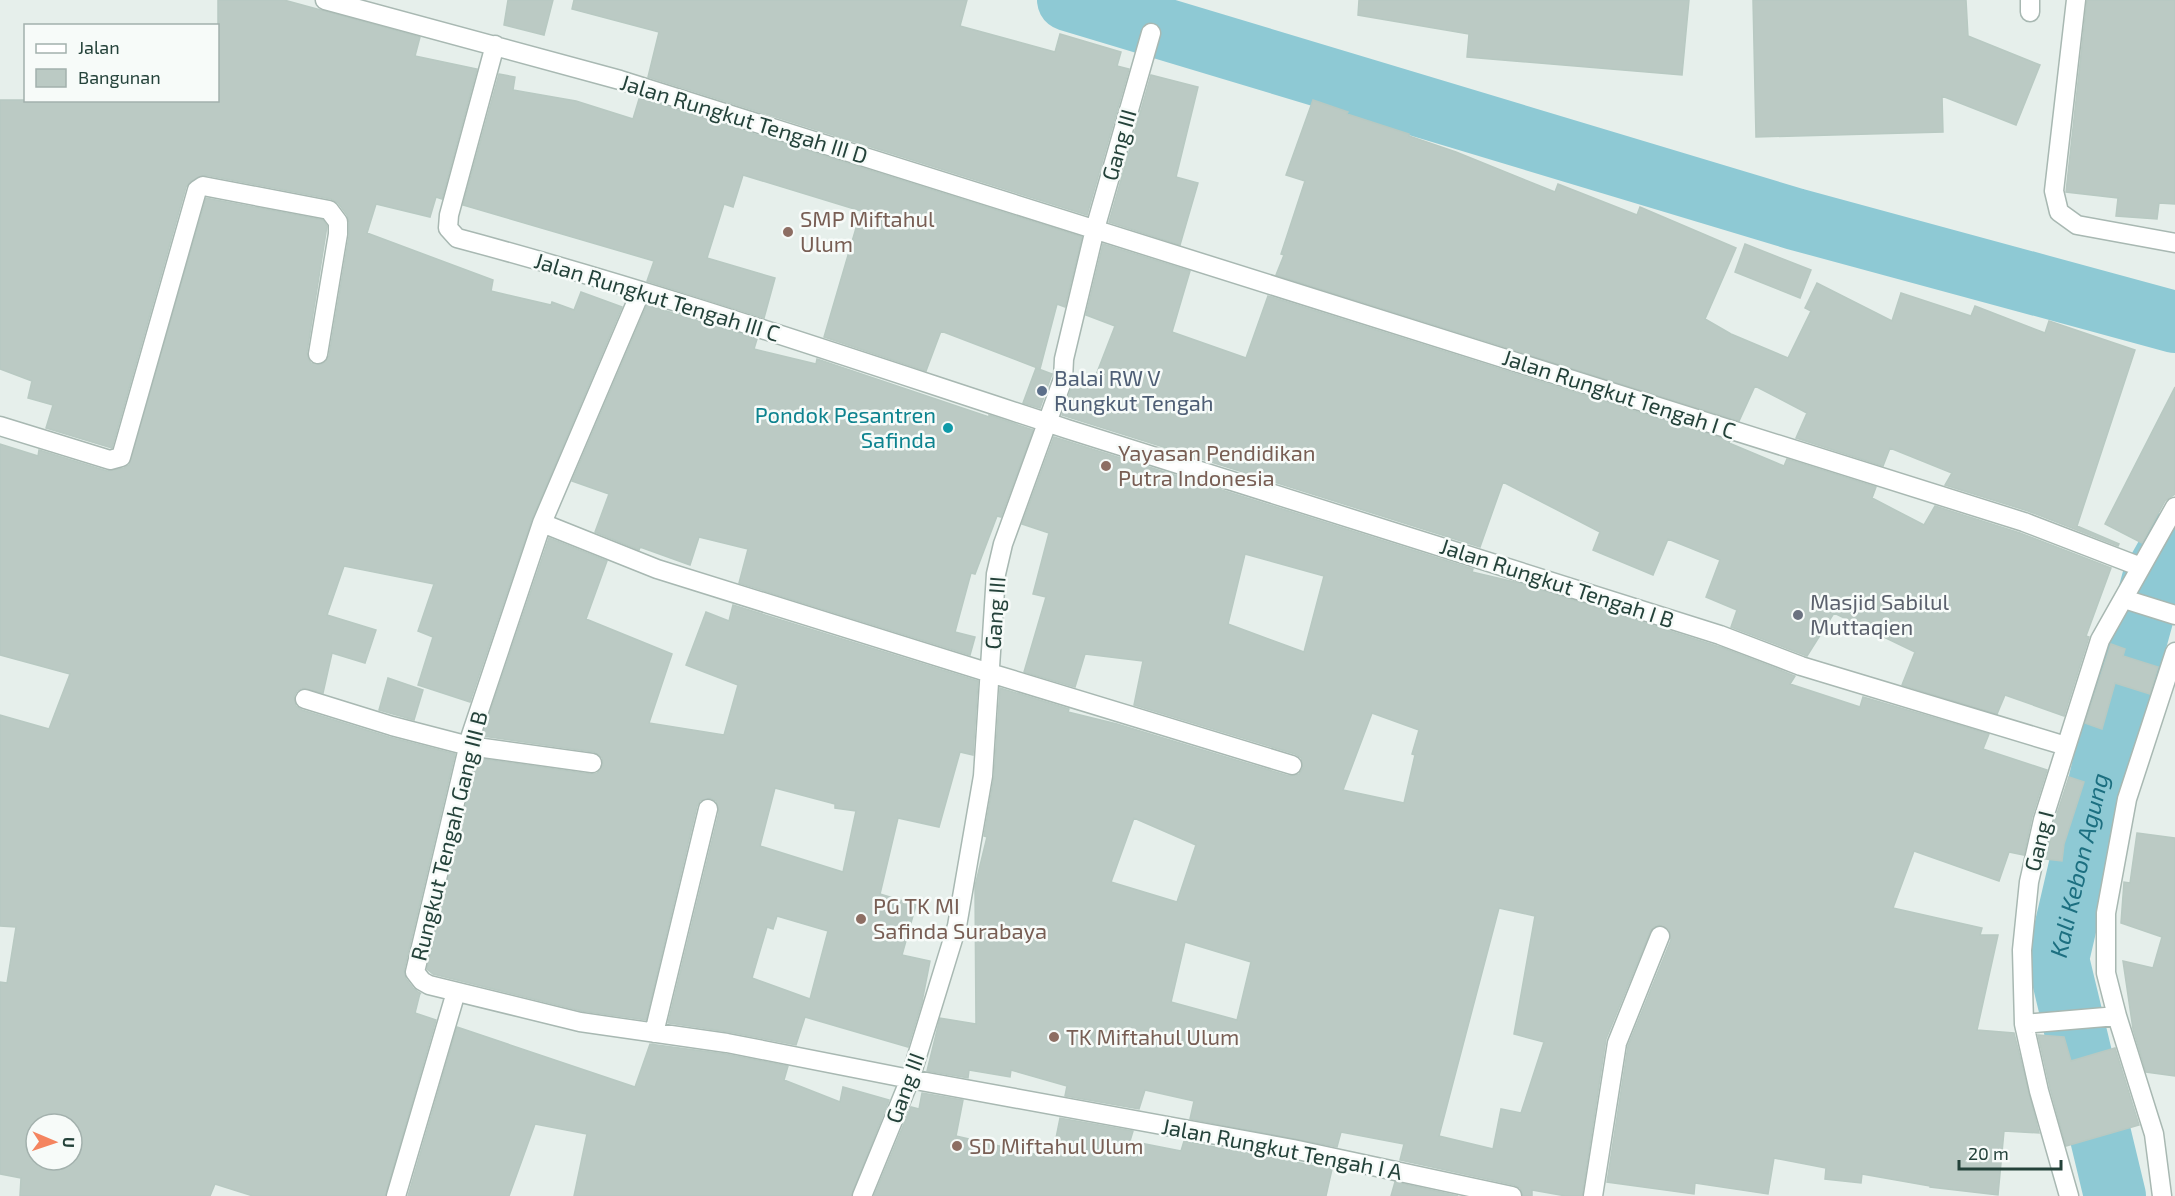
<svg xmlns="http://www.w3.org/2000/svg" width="2175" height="1196" viewBox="0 0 2175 1196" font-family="'Exo 2',sans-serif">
  <rect width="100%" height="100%" fill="#e6efeb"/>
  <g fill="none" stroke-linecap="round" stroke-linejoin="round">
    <g stroke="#8ec9d4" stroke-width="62">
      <path d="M 1068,0 L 1795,219 L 2175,322"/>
      <path id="s1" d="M 2115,1196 L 2058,959 L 2111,732 L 2153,579 L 2175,540"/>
    </g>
  </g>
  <path fill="#bbcac4" stroke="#b8c9c2" stroke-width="1.5" fill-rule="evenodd" d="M 218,0 L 284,0 L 420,37 L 415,56 L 477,69 L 442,199 L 436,197 L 430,217 L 376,204 L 367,233 L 493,280 L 491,291 L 551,305 L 552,302 L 574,310 L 581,292 L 622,307 L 532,519 L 470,702 L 418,685 L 433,637 L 418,631 L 434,584 L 344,566 L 327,615 L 376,630 L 365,663 L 332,653 L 323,693 L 303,688 L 297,691 L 294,696 L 296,706 L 302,710 L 389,737 L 455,754 L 404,970 L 406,979 L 413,988 L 421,994 L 420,993 L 415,1013 L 436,1020 L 385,1196 L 253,1196 L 215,1184 L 210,1196 L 20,1196 L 21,1178 L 0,1174 L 0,982 L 7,983 L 16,927 L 0,926 L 0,715 L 49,729 L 70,674 L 0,655 L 0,444 L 38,456 L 39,450 L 107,471 L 124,468 L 129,465 L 206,198 L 323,220 L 327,226 L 307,352 L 308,358 L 311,363 L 322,364 L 329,356 L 349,236 L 349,222 L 347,215 L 338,203 L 331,199 L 205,175 L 191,181 L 186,187 L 112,448 L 46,428 L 53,405 L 28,398 L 32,381 L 0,369 L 0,100 L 218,100 ZM 36,1124 L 72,1124 L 72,1160 L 36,1160 Z
    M 508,0 L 553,0 L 544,35 L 504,25 Z
    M 574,0 L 967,0 L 960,26 L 1055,52 L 1060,34 L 1121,52 L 1117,66 L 1129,69 L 1087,215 L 648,77 L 659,32 L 572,9 Z
    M 1359,0 L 1689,0 L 1682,75 L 1467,57 L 1469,34 L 1358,15 Z
    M 1753,0 L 1966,0 L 1968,36 L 2040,65 L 2016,125 L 1942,96 L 1943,132 L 1756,137 Z
    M 2087,0 L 2175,0 L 2175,204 L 2159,203 L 2157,219 L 2116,216 L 2118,198 L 2066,192 Z
    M 499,74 L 515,77 L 513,90 L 576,101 L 633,119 L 639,99 L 643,99 L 1082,237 L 1065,307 L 1057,304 L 1040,369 L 941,331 L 926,371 L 824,337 L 861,211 L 743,175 L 733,207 L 724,204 L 707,258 L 775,278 L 764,318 L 647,281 L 654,261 L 463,205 Z
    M 1151,75 L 1198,87 L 1176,177 L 1198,183 L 1180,245 L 1109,222 Z
    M 1313,100 L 1348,112 L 1347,114 L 1409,134 L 1409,136 L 1456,152 L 1555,192 L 1558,184 L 1637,215 L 1640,207 L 1736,248 L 1705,319 L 1731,334 L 1788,358 L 1811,311 L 1805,308 L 1817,283 L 1892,321 L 1901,293 L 1971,316 L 1975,306 L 2045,333 L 2049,321 L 2135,350 L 2077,526 L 2119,544 L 2118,546 L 2028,511 L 1945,485 L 1952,473 L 1890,448 L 1883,466 L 1796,438 L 1807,413 L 1755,386 L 1739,421 L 1276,275 L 1284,255 L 1281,254 L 1305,181 L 1286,175 Z
    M 1103,244 L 1190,271 L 1172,332 L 1246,358 L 1268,296 L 1730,441 L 1729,443 L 1784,466 L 1787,459 L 1876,487 L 1872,498 L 1924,525 L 1935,506 L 2020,533 L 2111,568 L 2086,636 L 2089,637 L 2064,716 L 2005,695 L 1997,714 L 1902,685 L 1915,652 L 1834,613 L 1807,656 L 1731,627 L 1737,610 L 1706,597 L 1720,560 L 1668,539 L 1653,575 L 1593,550 L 1600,532 L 1503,482 L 1480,547 L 1062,415 L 1074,381 L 1091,388 L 1115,326 L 1086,315 Z
    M 1745,244 L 1811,270 L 1800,298 L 1735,272 Z
    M 647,305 L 757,339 L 754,349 L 816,364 L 817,359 L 989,417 L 989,415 L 1033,430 L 1001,517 L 997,516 L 975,574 L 971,573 L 955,632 L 975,637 L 970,655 L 739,583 L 748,549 L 699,537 L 690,565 L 640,547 L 639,550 L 595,532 L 609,494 L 572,481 Z
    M 1036,368 L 1052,374 L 1040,408 L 1023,403 Z
    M 2175,387 L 2175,494 L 2165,501 L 2142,543 L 2105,524 Z
    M 1054,437 L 1473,569 L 1472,572 L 1519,583 L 1723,648 L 1795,676 L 1790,684 L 1860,707 L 1863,697 L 1989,734 L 1983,749 L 2047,770 L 2032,817 L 2024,855 L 2009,852 L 1999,881 L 1914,851 L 1893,908 L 1982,928 L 1980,935 L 1998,935 L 1977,1030 L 2014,1033 L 2039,1133 L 2004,1131 L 1998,1195 L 1930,1187 L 1930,1186 L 1862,1174 L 1861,1183 L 1825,1179 L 1826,1168 L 1774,1158 L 1768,1194 L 1695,1183 L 1694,1194 L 1607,1182 L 1628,1046 L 1671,940 L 1669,930 L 1659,925 L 1654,927 L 1650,932 L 1606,1039 L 1582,1196 L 1566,1196 L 1532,1190 L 1532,1196 L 1523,1196 L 1520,1188 L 1514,1185 L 1400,1160 L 1404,1144 L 1341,1132 L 1337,1147 L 1190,1119 L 1194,1101 L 1145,1090 L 1139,1109 L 1065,1096 L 1067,1086 L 1011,1070 L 1010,1077 L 969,1070 L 968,1078 L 927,1071 L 940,1018 L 976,1024 L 975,886 L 987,837 L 984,836 L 994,777 L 1000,688 L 1069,709 L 1068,712 L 1117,724 L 1289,776 L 1299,774 L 1303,768 L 1301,758 L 1295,754 L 1134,705 L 1143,661 L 1085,654 L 1075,687 L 1024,672 L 1046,597 L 1033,594 L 1049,533 L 1022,524 ZM 1245,554 L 1324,576 L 1304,652 L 1228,624 ZM 1372,713 L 1419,730 L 1412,754 L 1415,755 L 1404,803 L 1343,790 ZM 1134,818 L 1196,845 L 1177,902 L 1111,882 ZM 1499,908 L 1535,916 L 1514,1034 L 1544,1042 L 1521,1113 L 1501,1109 L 1493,1149 L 1439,1136 ZM 1185,942 L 1251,962 L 1237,1020 L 1171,1002 Z
    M 549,538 L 607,561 L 586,619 L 672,654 L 649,723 L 724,735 L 738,685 L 686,665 L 706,612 L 729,621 L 733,605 L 978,681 L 973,755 L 960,752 L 939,827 L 898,818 L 880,894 L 916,905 L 902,955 L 930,961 L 922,1002 L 908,1047 L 805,1017 L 796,1045 L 729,1032 L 668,1023 L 719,812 L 716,801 L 710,798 L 700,801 L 697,806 L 646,1020 L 582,1011 L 433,974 L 427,969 L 477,758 L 590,774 L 597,773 L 603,765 L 602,758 L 594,752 L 482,736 ZM 775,788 L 835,804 L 835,808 L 856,811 L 843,872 L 760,846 ZM 777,916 L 828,931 L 810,999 L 752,978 L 767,927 L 773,929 Z
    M 2111,644 L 2125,649 L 2123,656 L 2158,667 L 2150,694 L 2115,683 L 2102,729 L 2085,723 Z
    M 388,678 L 423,690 L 414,720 L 379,710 Z
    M 2069,777 L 2084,782 L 2064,844 L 2062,861 L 2046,859 L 2054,823 Z
    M 2137,833 L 2175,838 L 2175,1076 L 2146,1072 L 2133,1029 L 2123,961 L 2153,968 L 2162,937 L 2121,923 L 2124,882 L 2130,883 Z
    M 457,1027 L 635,1087 L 650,1044 L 725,1054 L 788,1066 L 784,1080 L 840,1102 L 843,1087 L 889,1100 L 851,1196 L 574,1196 L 587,1134 L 535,1124 L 509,1196 L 408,1196 Z
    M 2038,1035 L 2064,1037 L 2071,1061 L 2115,1048 L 2139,1125 L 2066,1146 L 2050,1088 Z
    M 922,1093 L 963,1100 L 956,1136 L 1052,1158 L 1060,1118 L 1133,1131 L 1130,1141 L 1181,1151 L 1184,1141 L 1332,1169 L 1326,1196 L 874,1196 L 911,1107 L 919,1109 Z
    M 1395,1182 L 1458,1196 L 1391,1196 Z"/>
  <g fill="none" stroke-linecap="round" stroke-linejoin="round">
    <defs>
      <path id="service" d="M 2076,0 L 2054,191 L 2059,212 L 2077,225 L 2175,243
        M 2030,12 L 2030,0"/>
      <path id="minor" d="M 325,0 L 620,80 L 2024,522 L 2141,567
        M 495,45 L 449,215 L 448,228 L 457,238 C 663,293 864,363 1067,429 C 1284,499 1503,565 1720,635 L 1801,666 L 2066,746
        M 641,291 L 542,523 L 471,735 L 415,972 L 422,981 L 429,985 L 580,1022 L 727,1043 L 910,1079 L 1293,1149 L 1512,1196
        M 0,426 L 110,460 L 121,457 L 197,190 L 203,186 L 329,210 L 338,222 L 338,234 L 318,354
        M 542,523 L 657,569 L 990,673 L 1292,765
        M 2124,599 L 2175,615
        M 305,699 L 392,726 L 469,746 L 592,763
        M 2024,1024 L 2117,1016
        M 654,1033 L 708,809
        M 396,1196 L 456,992
        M 862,1196 L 910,1079 L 957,926 L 983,776 L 996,574 L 1003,544 L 1063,379 L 1064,359 L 1095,229 L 1151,33
        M 1593,1196 L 1617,1043 L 1660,936
        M 2069,1196 L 2039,1091 L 2024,1024 L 2022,950 L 2029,882 L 2043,820 L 2100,640 L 2175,507
        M 2162,1196 L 2154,1134 L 2117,1016 L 2106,973 L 2106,913 L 2127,799 L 2175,652"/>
    </defs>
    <use href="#service" stroke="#a8b8b2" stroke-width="21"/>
    <use href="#minor" stroke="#a8b8b2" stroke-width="21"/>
    <use href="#service" stroke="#fff" stroke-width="18"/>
    <use href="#minor" stroke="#fff" stroke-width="18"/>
  </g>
  <g fill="#8d6e63" stroke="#f7fbf9" stroke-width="2">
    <circle cx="788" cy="232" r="6"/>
    <circle cx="1106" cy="466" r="6"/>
    <circle cx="861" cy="919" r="6"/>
    <circle cx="1054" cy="1037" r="6"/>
    <circle cx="957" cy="1146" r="6"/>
  </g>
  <circle fill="#5c6f8a" stroke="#f7fbf9" stroke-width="2" cx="1042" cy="391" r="6"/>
  <circle fill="#0f9aa8" stroke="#f7fbf9" stroke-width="2" cx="948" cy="428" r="6"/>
  <circle fill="#6b7280" stroke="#f7fbf9" stroke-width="2" cx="1798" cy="615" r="6"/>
  <g text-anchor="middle" stroke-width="5" stroke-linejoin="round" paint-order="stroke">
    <g font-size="22" fill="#24423a" stroke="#f7fbf9">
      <text transform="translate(744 119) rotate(17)" y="8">Jalan Rungkut Tengah III D</text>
      <text transform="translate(1119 145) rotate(-74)" y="8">Gang III</text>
      <text transform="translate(657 297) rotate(17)" y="8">Jalan Rungkut Tengah III C</text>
      <text transform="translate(1619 394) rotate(18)" y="8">Jalan Rungkut Tengah I C</text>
      <text transform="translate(1557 583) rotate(18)" y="8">Jalan Rungkut Tengah I B</text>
      <text transform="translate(995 613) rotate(-86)" y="8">Gang III</text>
      <text transform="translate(449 836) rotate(-76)" y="8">Rungkut Tengah Gang III B</text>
      <text transform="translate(2039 841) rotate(-76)" y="8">Gang I</text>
      <text transform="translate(905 1088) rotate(-70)" y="8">Gang III</text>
      <text transform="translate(1282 1149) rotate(11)" y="8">Jalan Rungkut Tengah I A</text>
    </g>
    <g font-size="22" fill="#785e54" stroke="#f7fbf9" text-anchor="start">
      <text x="800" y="227">SMP Miftahul<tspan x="800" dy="25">Ulum</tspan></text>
      <text x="1118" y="461">Yayasan Pendidikan<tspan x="1118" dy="25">Putra Indonesia</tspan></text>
      <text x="873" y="914">PG TK MI<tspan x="873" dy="25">Safinda Surabaya</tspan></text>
      <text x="1066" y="1045">TK Miftahul Ulum</text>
      <text x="969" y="1154">SD Miftahul Ulum</text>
    </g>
    <g font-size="22" fill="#4e5e75" stroke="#f7fbf9" text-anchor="start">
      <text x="1054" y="386">Balai RW V<tspan x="1054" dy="25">Rungkut Tengah</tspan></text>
    </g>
    <g font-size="22" fill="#0d838f" stroke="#f7fbf9" text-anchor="end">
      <text x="936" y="423">Pondok Pesantren<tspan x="936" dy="25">Safinda</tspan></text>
    </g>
    <g font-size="22" fill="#5b616d" stroke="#f7fbf9" text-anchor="start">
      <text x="1810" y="610">Masjid Sabilul<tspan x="1810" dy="25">Muttaqien</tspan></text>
    </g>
    <g font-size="24" font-style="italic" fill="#1c6f80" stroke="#f7fbf9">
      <text dy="8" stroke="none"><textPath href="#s1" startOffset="340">Kali Kebon Agung</textPath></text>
    </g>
  </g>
  <rect x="24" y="24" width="195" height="78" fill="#f7fbf9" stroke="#a3b1ad" stroke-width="1.5"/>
  <rect x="36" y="44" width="30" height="9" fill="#ffffff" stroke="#a3b1ad" stroke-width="1.5"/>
  <text x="78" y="54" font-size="18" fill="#24423a">Jalan</text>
  <rect x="36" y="69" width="30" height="18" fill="#bbcac4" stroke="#a3b1ad" stroke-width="1.5"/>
  <text x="78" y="84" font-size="18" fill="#24423a">Bangunan</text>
  <g transform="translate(54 1142) rotate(92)"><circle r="28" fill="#f7fbf9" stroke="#a3b1ad" stroke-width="1.5"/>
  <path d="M0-4.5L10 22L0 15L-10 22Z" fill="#f4845f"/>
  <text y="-9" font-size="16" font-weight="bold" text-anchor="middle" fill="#24423a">U</text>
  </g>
  <path d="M1959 1160v9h102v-9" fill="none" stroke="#24423a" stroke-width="3"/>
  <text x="1968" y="1160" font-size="18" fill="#24423a" stroke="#f7fbf9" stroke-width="4.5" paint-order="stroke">20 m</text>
</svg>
